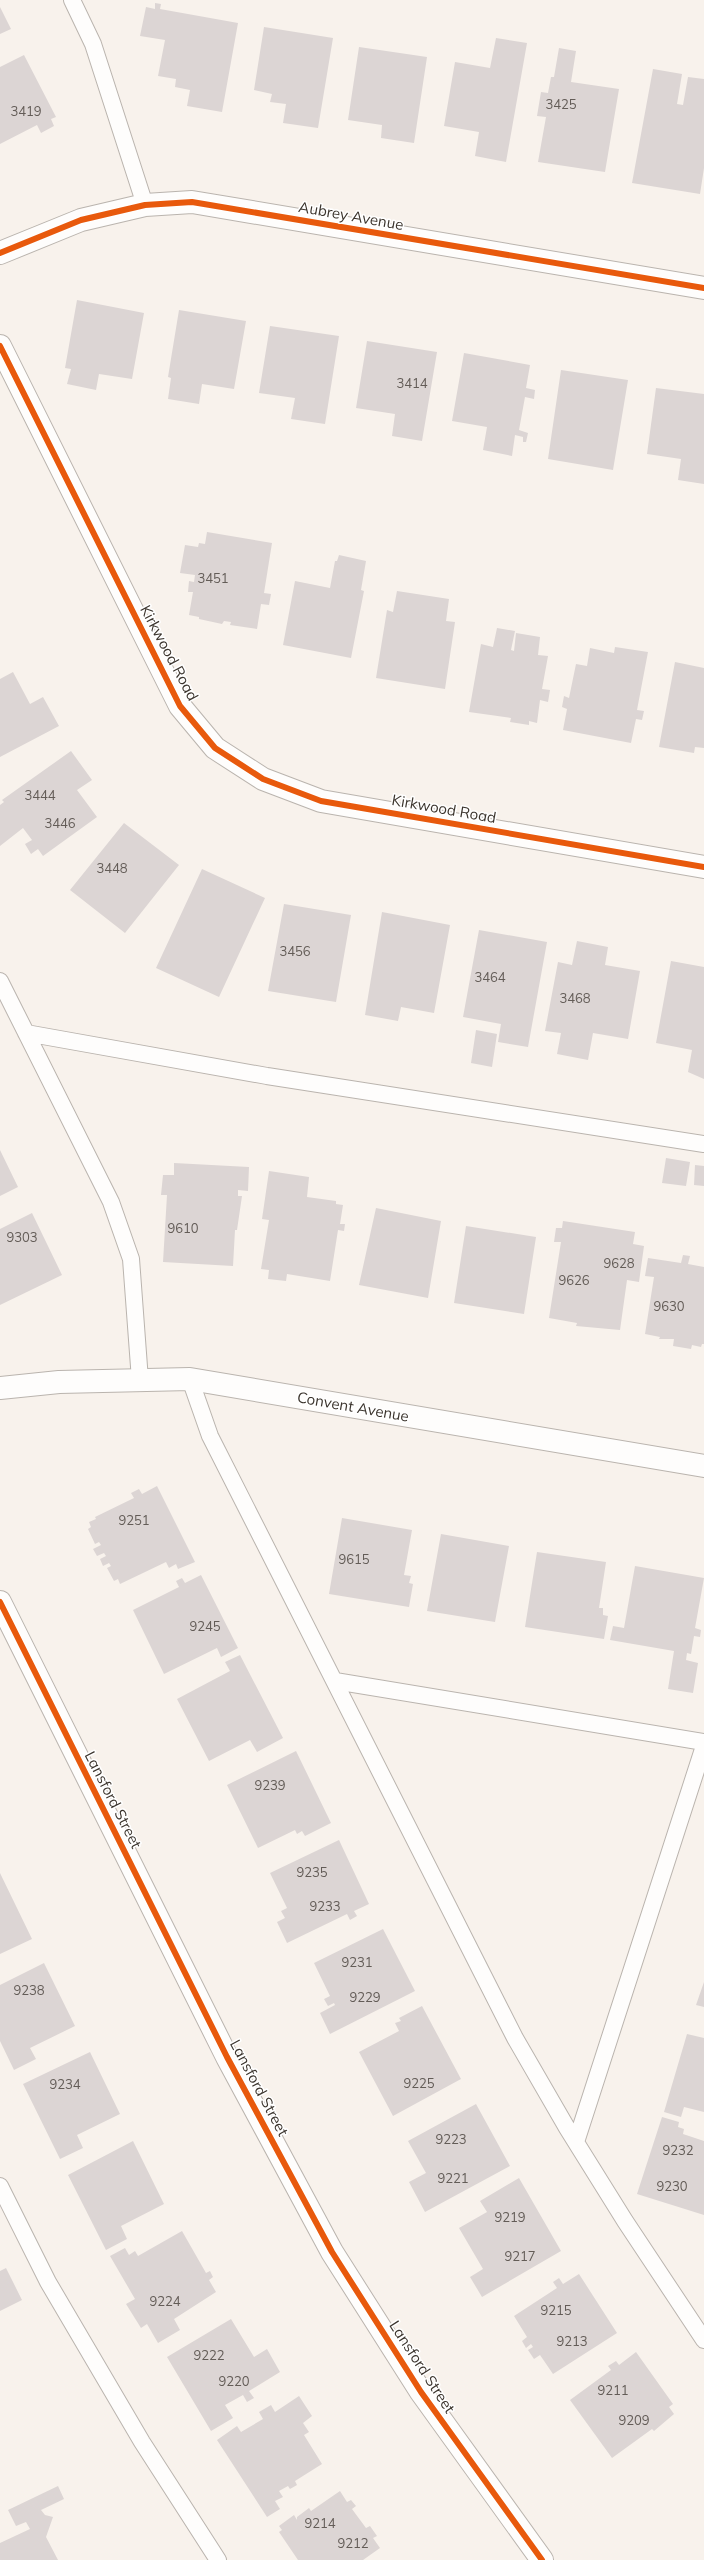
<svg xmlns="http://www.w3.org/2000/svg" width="704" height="2560" viewBox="0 0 704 2560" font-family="Mulish,sans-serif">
  <rect width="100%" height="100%" fill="#f8f2ec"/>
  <path fill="#dcd5d4" d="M 155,3 L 161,4 L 160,9 L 238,23 L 222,112 L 187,106 L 190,90 L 175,87 L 176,79 L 158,76 L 165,40 L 140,36 L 146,7 L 155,9 Z
    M 0,7 L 11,29 L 0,34 Z
    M 264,27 L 333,38 L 318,128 L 283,123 L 286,104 L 270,102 L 272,94 L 254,90 Z
    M 496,38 L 527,43 L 506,162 L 475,156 L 479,132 L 444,126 L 455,62 L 490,68 Z
    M 359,47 L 427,57 L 414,143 L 381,138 L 382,125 L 348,120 Z
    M 559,48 L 576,51 L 571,82 L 619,89 L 605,172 L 538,162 L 546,117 L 537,116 L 541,92 L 548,93 L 551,77 L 554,77 Z
    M 24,55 L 56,117 L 51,119 L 54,126 L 41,133 L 37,125 L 0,144 L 0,67 Z
    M 653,69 L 682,74 L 677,104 L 683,105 L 688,77 L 704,79 L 704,168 L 700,194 L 632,183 Z
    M 77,300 L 144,313 L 132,379 L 99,374 L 96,390 L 67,384 L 71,369 L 65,368 Z
    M 179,310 L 246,321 L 234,389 L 202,384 L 199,404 L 168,399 L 171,378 L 168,377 Z
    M 270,326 L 339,336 L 325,424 L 291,419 L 295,398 L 259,393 Z
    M 367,341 L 437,352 L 422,441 L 392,436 L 395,414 L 356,408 Z
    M 464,353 L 530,365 L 526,388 L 535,390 L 534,399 L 525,397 L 519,430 L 528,433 L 526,442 L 523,442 L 523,437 L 515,435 L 512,456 L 483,450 L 487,427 L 452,421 Z
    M 561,370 L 628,380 L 613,470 L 548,459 Z
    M 656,388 L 704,394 L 704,484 L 678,480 L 681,459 L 647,454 Z
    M 207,532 L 272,543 L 264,593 L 271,594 L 269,605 L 261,604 L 257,629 L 230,625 L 231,622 L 224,621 L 222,624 L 199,619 L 199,617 L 189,615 L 193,592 L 188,592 L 189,581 L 194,582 L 195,575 L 180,573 L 185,545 L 198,547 L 199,543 L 205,544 Z
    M 339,555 L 366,561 L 361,590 L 364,591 L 351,658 L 283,645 L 295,581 L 330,588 L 335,561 L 337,561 Z
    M 397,591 L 449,599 L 446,621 L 455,622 L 445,689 L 376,678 L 387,610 L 393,612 Z
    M 497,628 L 515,631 L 511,650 L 514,651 L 516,633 L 540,637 L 538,655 L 548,656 L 542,689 L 550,690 L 548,702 L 540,700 L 537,723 L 529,721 L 529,725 L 510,722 L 511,718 L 469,712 L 481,644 L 493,647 Z
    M 615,647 L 648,652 L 637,710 L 644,711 L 642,720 L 636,719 L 631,743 L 563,730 L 567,709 L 562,707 L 564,696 L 569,698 L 576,664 L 587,666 L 590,648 L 614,653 Z
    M 675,662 L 704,668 L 704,748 L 695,747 L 694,753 L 659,747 Z
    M 13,672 L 30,704 L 43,697 L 59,726 L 0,757 L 0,679 Z
    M 71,751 L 92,780 L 77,790 L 97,817 L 43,856 L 38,849 L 31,854 L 25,844 L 32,840 L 23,828 L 0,846 L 0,805 L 4,802 L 2,800 Z
    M 124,823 L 179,865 L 125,933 L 70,890 Z
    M 202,869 L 265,898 L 219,997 L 156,968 Z
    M 284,904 L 351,915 L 336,1002 L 268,991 Z
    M 382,912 L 450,925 L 434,1013 L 401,1007 L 398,1021 L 365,1015 Z
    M 479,930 L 547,942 L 528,1047 L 498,1042 L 501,1024 L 463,1017 Z
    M 577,941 L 608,947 L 605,965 L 640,971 L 628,1039 L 593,1033 L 588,1060 L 557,1054 L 561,1033 L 545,1031 L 558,962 L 572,965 Z
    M 671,961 L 704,967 L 704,1079 L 688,1072 L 692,1050 L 656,1043 Z
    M 476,1030 L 497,1034 L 492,1067 L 471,1063 Z
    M 0,1150 L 18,1187 L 0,1196 Z
    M 666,1158 L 690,1162 L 686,1186 L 662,1183 Z
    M 174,1163 L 249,1167 L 248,1191 L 238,1190 L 238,1196 L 242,1196 L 237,1230 L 235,1230 L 233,1266 L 163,1262 L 167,1195 L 161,1195 L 163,1175 L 174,1175 Z
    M 695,1165 L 704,1166 L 704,1186 L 694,1185 Z
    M 269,1171 L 309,1177 L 307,1197 L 336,1201 L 336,1204 L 343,1205 L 340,1224 L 345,1224 L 344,1231 L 338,1230 L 330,1281 L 287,1274 L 286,1281 L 268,1279 L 269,1270 L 261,1269 L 269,1220 L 262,1219 Z
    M 376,1208 L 441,1221 L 428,1298 L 359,1285 Z
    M 32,1213 L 62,1275 L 0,1305 L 0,1229 Z
    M 563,1221 L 635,1232 L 633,1244 L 644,1246 L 639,1282 L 627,1280 L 620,1330 L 576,1326 L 577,1323 L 549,1318 L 561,1242 L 554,1242 L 556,1228 L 562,1228 Z
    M 466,1226 L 536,1237 L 524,1314 L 454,1303 Z
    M 683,1255 L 690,1256 L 688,1264 L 704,1267 L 704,1344 L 702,1344 L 701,1347 L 692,1345 L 691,1349 L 673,1346 L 674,1339 L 659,1339 L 660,1337 L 645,1334 L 654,1277 L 645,1276 L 648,1258 L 681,1263 Z
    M 157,1486 L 195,1562 L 178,1569 L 176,1564 L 169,1568 L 166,1562 L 120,1584 L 118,1579 L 114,1581 L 107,1568 L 111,1566 L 109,1563 L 103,1566 L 100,1559 L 106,1556 L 104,1553 L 97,1556 L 93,1549 L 101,1545 L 99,1542 L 95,1544 L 88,1529 L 91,1527 L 89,1522 L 96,1519 L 95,1517 L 134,1498 L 131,1493 L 139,1489 L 142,1494 Z
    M 342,1518 L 412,1530 L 404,1575 L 411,1576 L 409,1583 L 413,1584 L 409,1607 L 329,1594 Z
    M 441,1534 L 509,1546 L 495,1622 L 427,1611 Z
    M 537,1552 L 606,1562 L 599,1608 L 603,1608 L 603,1615 L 608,1616 L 604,1639 L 525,1627 Z
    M 635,1566 L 704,1578 L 695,1628 L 701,1630 L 700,1637 L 694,1636 L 691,1654 L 687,1653 L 686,1660 L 698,1663 L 693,1693 L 668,1689 L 674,1651 L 610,1640 L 613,1626 L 624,1628 Z
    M 201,1575 L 238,1648 L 221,1657 L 217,1648 L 164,1674 L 133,1610 L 179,1587 L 176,1581 L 182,1578 L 185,1583 Z
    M 240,1655 L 283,1738 L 257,1752 L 250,1740 L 209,1761 L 177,1699 L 230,1671 L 225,1662 Z
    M 296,1751 L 331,1823 L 305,1836 L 302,1831 L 297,1834 L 295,1830 L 258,1848 L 227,1785 Z
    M 339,1840 L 369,1904 L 354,1911 L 357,1916 L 350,1920 L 347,1914 L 287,1943 L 277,1922 L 285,1918 L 281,1911 L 287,1908 L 270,1873 Z
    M 0,1873 L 32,1939 L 0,1954 Z
    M 383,1929 L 415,1991 L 330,2034 L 320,2013 L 335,2005 L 334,2003 L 328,2006 L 324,1999 L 330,1996 L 314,1963 Z
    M 44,1963 L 75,2026 L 30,2048 L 36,2059 L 14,2070 L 0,2041 L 0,1985 Z
    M 704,1982 L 704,2007 L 696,2005 Z
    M 422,2006 L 461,2079 L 393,2116 L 359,2052 L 399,2031 L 395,2023 L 401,2021 L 399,2018 Z
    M 687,2034 L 704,2038 L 704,2112 L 684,2107 L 681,2117 L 664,2112 Z
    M 90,2052 L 120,2114 L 77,2135 L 83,2148 L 60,2159 L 23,2084 Z
    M 476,2104 L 510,2166 L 425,2212 L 409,2182 L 426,2173 L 408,2141 Z
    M 662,2117 L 679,2122 L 678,2127 L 684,2129 L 683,2134 L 704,2141 L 704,2215 L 637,2194 Z
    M 133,2141 L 164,2204 L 121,2226 L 127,2239 L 106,2250 L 68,2175 Z
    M 519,2178 L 561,2251 L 482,2297 L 470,2277 L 483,2269 L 459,2228 L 487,2212 L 480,2201 Z
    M 182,2231 L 206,2273 L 210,2271 L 213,2277 L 209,2280 L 216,2292 L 174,2319 L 180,2330 L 158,2343 L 147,2324 L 141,2328 L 126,2304 L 135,2299 L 110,2256 L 125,2248 L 129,2255 L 135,2251 L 138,2256 Z
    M 6,2268 L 22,2300 L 0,2311 L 0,2271 Z
    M 579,2274 L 617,2333 L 553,2374 L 540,2355 L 534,2359 L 528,2350 L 533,2347 L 531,2344 L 526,2348 L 522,2341 L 527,2337 L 514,2316 L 557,2288 L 553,2282 L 559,2278 L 563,2284 Z
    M 231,2319 L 254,2357 L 267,2349 L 280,2372 L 249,2391 L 254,2398 L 247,2402 L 243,2395 L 225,2405 L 233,2418 L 211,2431 L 167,2357 Z
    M 636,2352 L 673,2404 L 669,2407 L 674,2414 L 654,2431 L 652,2429 L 612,2458 L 570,2400 L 611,2370 L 608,2366 L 616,2361 L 619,2365 Z
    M 299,2396 L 312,2416 L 303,2423 L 309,2432 L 304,2435 L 322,2464 L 295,2481 L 297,2485 L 290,2489 L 288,2486 L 279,2491 L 283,2497 L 275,2501 L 280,2509 L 267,2517 L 217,2440 L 237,2426 L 241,2432 L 263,2419 L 259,2412 L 271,2405 L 275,2412 Z
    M 58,2486 L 64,2499 L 41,2510 L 45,2515 L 53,2517 L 46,2537 L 58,2560 L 0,2560 L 0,2543 L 30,2529 L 26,2522 L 16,2526 L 8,2510 Z
    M 340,2491 L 347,2502 L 351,2500 L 356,2506 L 352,2509 L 366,2528 L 370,2526 L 377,2536 L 373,2538 L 380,2548 L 363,2560 L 298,2560 L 279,2532 L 282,2530 L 279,2526 L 294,2515 L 297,2520 L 297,2517 L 309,2508 L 311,2511 Z"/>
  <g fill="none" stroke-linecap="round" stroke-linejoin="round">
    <defs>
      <path id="service" d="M 72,0 L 93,44 L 145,205
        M 0,981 L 111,1202 L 131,1259 L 140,1380
        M 26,1033 L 267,1076 L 704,1144
        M 190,1379 L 210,1436 L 515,2038 L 567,2128 L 625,2221 L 704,2340
        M 335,1681 L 704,1742
        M 576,2142 L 704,1746
        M 0,2186 L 48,2282 L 142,2442 L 218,2560"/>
      <path id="minor" d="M 0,253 L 81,220 L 145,205 L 192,202 L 704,288
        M 0,346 L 180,706 L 215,748 L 263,779 L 321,801 L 704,867
        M 0,1388 L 59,1382 L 190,1379 L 704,1466
        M 0,1602 L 227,2057 L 332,2252 L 421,2392 L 542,2560"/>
    </defs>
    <use href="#service" stroke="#bab4ae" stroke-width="18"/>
    <use href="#minor" stroke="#bab4ae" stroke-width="24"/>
    <use href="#service" stroke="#fefdfc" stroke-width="16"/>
    <use href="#minor" stroke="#fefdfc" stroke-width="22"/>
    <defs>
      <path id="cycleway" d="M 0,253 L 81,220 L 145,205 L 192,202 L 704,288
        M 0,346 L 180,706 L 215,748 L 263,779 L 321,801 L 704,867
        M 0,1602 L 227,2057 L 332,2252 L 421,2392 L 542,2560"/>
    </defs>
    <use href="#cycleway" stroke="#fff" stroke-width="8"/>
    <use href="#cycleway" stroke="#e8590c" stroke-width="6"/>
  </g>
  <g text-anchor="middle" stroke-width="3" stroke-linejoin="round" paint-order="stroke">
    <g font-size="13" fill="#635c57">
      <text x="561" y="109">3425</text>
      <text x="26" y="116">3419</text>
      <text x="412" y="388">3414</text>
      <text x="213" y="583">3451</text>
      <text x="40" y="800">3444</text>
      <text x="60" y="828">3446</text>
      <text x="112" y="873">3448</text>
      <text x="295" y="956">3456</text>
      <text x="490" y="982">3464</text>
      <text x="575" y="1003">3468</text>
      <text x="183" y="1233">9610</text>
      <text x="22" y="1242">9303</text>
      <text x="619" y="1268">9628</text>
      <text x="574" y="1285">9626</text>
      <text x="669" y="1311">9630</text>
      <text x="134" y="1525">9251</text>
      <text x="354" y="1564">9615</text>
      <text x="205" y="1631">9245</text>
      <text x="270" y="1790">9239</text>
      <text x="312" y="1877">9235</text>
      <text x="325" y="1911">9233</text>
      <text x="357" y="1967">9231</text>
      <text x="29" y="1995">9238</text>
      <text x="365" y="2002">9229</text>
      <text x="419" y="2088">9225</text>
      <text x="65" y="2089">9234</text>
      <text x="451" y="2144">9223</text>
      <text x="678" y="2155">9232</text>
      <text x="453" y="2183">9221</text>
      <text x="672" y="2191">9230</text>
      <text x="510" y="2222">9219</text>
      <text x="520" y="2261">9217</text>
      <text x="165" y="2306">9224</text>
      <text x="556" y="2315">9215</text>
      <text x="572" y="2346">9213</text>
      <text x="209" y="2360">9222</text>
      <text x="234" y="2386">9220</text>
      <text x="613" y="2395">9211</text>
      <text x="634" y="2425">9209</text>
      <text x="320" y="2528">9214</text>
      <text x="353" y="2548">9212</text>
    </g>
    <g font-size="15" fill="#3b342d" stroke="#fff">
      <text transform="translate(351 216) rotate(10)" y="5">Aubrey Avenue</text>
      <text transform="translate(169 653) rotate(62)" y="5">Kirkwood Road</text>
      <text transform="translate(444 809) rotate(10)" y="5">Kirkwood Road</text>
      <text transform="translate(353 1407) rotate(10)" y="5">Convent Avenue</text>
      <text transform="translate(113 1800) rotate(63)" y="5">Lansford Street</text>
      <text transform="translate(259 2088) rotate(62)" y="5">Lansford Street</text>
      <text transform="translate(422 2367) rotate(57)" y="5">Lansford Street</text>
    </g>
  </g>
</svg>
